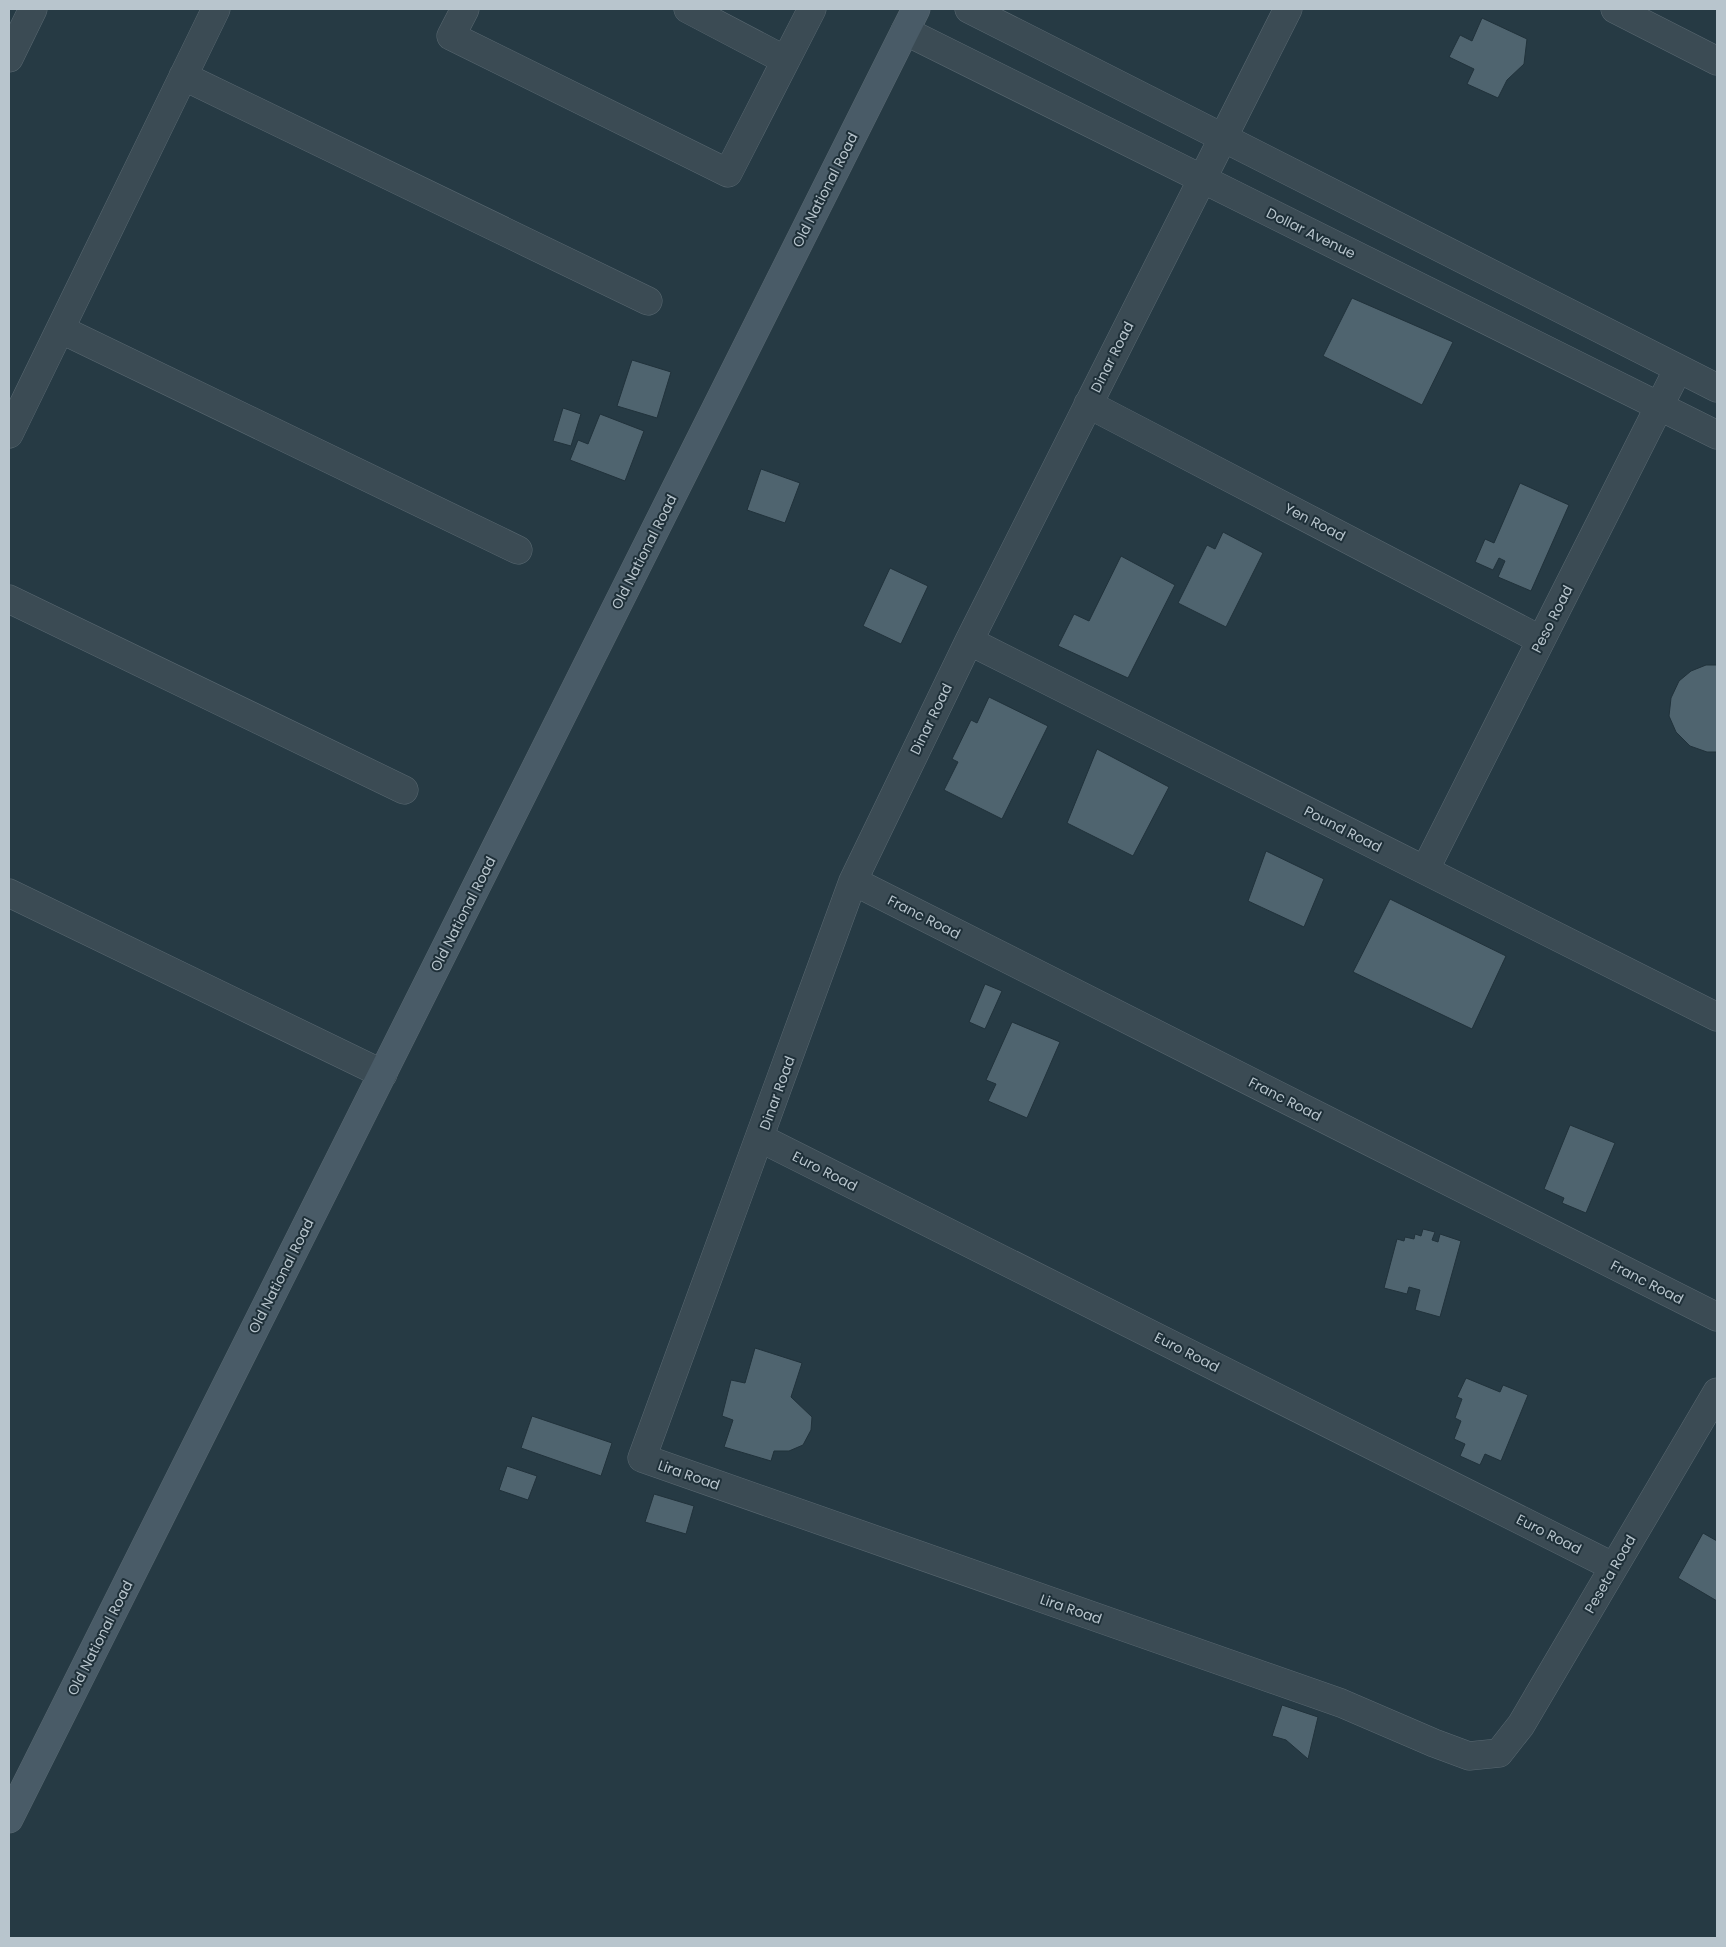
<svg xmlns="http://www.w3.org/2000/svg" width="1726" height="1947" viewBox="0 0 1726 1947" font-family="Poppins,sans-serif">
  <rect width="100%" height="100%" fill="#263a44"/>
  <path fill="#4f646f" stroke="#21323b" d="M 1482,18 L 1527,39 L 1524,64 L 1507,80 L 1498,98 L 1467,84 L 1474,69 L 1449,57 L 1460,35 L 1472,41 Z
    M 1352,298 L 1453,342 L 1422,405 L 1323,356 Z
    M 632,360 L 671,372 L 657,418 L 617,406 Z
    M 563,408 L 581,414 L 571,446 L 553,441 Z
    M 600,414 L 644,431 L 625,481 L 570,460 L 578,440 L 588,444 Z
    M 761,469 L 800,483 L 785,523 L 747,510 Z
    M 1520,483 L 1569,505 L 1531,591 L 1498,577 L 1505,561 L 1499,558 L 1493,570 L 1475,562 L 1485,539 L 1494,543 Z
    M 1223,532 L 1263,553 L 1226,627 L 1178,603 L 1207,545 L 1215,549 Z
    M 1121,556 L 1175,585 L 1128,678 L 1058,646 L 1074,614 L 1089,621 Z
    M 890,568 L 928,586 L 901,644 L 863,626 Z
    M 1706,665 L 1717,665 L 1717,752 L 1707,752 L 1690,746 L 1676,732 L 1669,716 L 1671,698 L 1679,681 L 1691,671 Z
    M 989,697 L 1048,726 L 1002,819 L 944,790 L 958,762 L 952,759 L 971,720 L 977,723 Z
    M 1097,749 L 1169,787 L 1133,856 L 1067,823 Z
    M 1266,851 L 1324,879 L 1304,927 L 1248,901 Z
    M 1390,899 L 1506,956 L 1472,1029 L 1353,972 Z
    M 985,984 L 1002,991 L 985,1029 L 969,1022 Z
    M 1012,1022 L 1060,1042 L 1027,1118 L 988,1101 L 996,1084 L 986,1080 Z
    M 1570,1125 L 1615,1143 L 1586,1213 L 1562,1203 L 1564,1198 L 1544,1189 Z
    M 1423,1229 L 1435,1232 L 1432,1240 L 1438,1242 L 1440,1234 L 1461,1241 L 1440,1317 L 1415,1310 L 1420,1290 L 1409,1287 L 1407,1294 L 1384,1288 L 1397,1239 L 1404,1241 L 1405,1237 L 1414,1239 L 1415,1234 L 1421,1236 Z
    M 755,1348 L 802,1363 L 791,1397 L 812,1417 L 811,1430 L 803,1445 L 789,1451 L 774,1451 L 771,1461 L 724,1447 L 733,1420 L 722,1416 L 731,1380 L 745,1383 Z
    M 1466,1378 L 1500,1392 L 1503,1385 L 1528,1395 L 1501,1461 L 1485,1454 L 1480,1465 L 1460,1456 L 1465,1444 L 1454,1439 L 1461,1421 L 1455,1418 L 1462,1399 L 1457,1397 Z
    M 532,1416 L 612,1443 L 601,1476 L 521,1448 Z
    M 507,1466 L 537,1476 L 528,1500 L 499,1490 Z
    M 654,1494 L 694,1506 L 686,1534 L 645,1522 Z
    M 1703,1533 L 1717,1541 L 1717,1601 L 1678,1578 Z
    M 1282,1705 L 1318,1717 L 1308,1759 L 1286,1740 L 1272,1736 Z"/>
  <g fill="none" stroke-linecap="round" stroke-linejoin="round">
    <defs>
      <path id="minor" d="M 465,9 L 451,36 L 728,173 L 812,9
        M 688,9 L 785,60
        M 969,9 L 1717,388
        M 1288,9 L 969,641 L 853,881 L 642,1458 L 1341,1703 L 1434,1743 L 1469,1756 L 1499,1753 L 1521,1725 L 1717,1392
        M 1615,9 L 1717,61
        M 905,31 L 1717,435
        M 9,58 L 33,9
        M 183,76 L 648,301
        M 60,329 L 518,550
        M 1088,404 L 1541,640
        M 9,434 L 216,9
        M 9,599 L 404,790
        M 969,641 L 1717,1017
        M 1425,870 L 1678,369
        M 853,881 L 1717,1317
        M 9,893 L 383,1074
        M 760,1138 L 1614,1567"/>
      <path id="secondary" d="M 9,1819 L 916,9"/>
    </defs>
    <use href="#minor" stroke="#596871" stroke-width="29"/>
    <use href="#secondary" stroke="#596871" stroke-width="29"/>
    <use href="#minor" stroke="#3b4b54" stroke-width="28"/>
    <use href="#secondary" stroke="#495b67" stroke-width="28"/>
  </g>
  <g text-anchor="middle" stroke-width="4" stroke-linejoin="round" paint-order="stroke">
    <g font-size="14" fill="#b8c5cd" stroke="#1f3039">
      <text transform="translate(825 190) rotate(-63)" y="5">Old National Road</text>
      <text transform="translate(1311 233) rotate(26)" y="5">Dollar Avenue</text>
      <text transform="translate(1112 357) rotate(-63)" y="5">Dinar Road</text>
      <text transform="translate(1315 522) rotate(27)" y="5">Yen Road</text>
      <text transform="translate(644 552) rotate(-63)" y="5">Old National Road</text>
      <text transform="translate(1552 619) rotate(-63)" y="5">Peso Road</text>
      <text transform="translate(931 719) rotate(-64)" y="5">Dinar Road</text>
      <text transform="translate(1343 829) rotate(27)" y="5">Pound Road</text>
      <text transform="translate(463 914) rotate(-63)" y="5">Old National Road</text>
      <text transform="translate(924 917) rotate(27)" y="5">Franc Road</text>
      <text transform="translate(777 1093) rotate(-70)" y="5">Dinar Road</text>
      <text transform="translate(1285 1099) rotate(27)" y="5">Franc Road</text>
      <text transform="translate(825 1171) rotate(27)" y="5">Euro Road</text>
      <text transform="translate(281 1276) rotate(-63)" y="5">Old National Road</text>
      <text transform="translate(1647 1282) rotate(27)" y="5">Franc Road</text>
      <text transform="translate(1187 1352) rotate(27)" y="5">Euro Road</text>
      <text transform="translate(689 1475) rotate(19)" y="5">Lira Road</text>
      <text transform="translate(1549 1534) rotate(27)" y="5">Euro Road</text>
      <text transform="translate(1610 1574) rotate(-60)" y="5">Peseta Road</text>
      <text transform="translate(1071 1609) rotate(19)" y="5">Lira Road</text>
      <text transform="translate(100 1638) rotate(-63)" y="5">Old National Road</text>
    </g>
  </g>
  <rect width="1726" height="1947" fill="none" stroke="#b8c5cd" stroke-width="20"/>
</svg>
